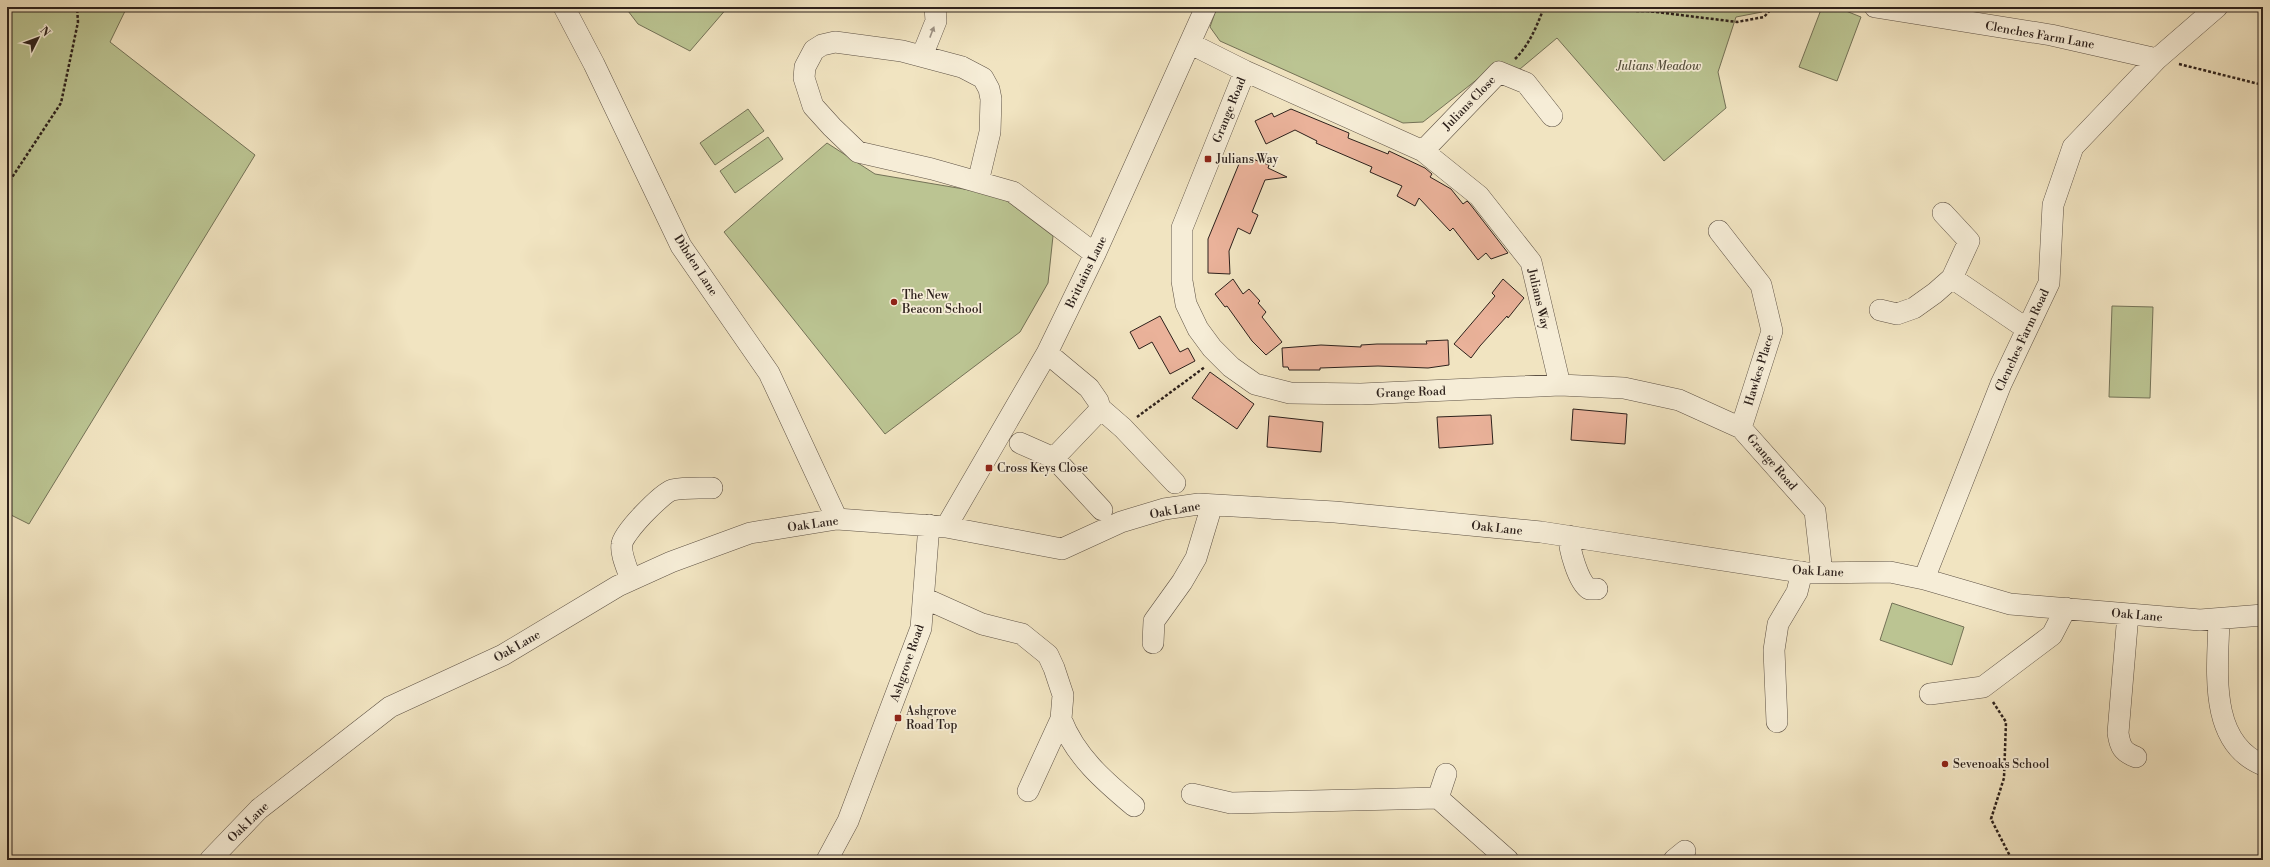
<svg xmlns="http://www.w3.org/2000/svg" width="2270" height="867" viewBox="0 0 2270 867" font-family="'Libre Bodoni',serif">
  <rect width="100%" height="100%" fill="#f1e4c1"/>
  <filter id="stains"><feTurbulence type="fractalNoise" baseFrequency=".005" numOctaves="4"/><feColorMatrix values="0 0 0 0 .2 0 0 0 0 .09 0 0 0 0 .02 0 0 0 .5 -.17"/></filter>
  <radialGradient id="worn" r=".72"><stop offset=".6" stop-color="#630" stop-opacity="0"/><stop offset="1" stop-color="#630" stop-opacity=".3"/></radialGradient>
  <path fill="#bbc492" stroke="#747257" d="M 7,7 L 127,7 L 110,42 L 255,155 L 29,524 L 7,513 Z
    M 625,7 L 728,7 L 690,51 L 638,24 Z
    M 1217,7 L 1766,7 L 1762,12 L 1736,17 L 1718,72 L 1726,108 L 1664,161 L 1557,38 L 1520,69 L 1484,74 L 1423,122 L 1403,123 L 1220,41 L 1210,27 Z
    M 1822,7 L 1836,7 L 1861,17 L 1837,81 L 1799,67 Z
    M 748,109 L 764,131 L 715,165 L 700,143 Z
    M 768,137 L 783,159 L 735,193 L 720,171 Z
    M 827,143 L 875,174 L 999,195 L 1053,236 L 1048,283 L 1020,332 L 885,434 L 724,232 Z
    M 2112,306 L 2153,307 L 2150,398 L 2109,397 Z
    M 1892,603 L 1964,627 L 1952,665 L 1880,640 Z"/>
  <path fill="#eab29a" stroke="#2d211c" d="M 1291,109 L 1349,133 L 1348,138 L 1388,154 L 1389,151 L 1425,168 L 1432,174 L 1430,177 L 1451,189 L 1463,204 L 1467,201 L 1470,204 L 1508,253 L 1491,259 L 1486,253 L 1478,260 L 1453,228 L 1450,231 L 1419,198 L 1415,206 L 1397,196 L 1402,186 L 1370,172 L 1372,167 L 1316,143 L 1317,141 L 1295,130 L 1266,144 L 1255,121 L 1272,113 L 1274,117 Z
    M 1247,157 L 1269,165 L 1268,168 L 1287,177 L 1265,180 L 1252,212 L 1258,215 L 1250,234 L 1238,228 L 1229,251 L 1230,274 L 1208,273 L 1208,239 L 1241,159 L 1245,161 Z
    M 1233,279 L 1243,294 L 1249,289 L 1260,301 L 1258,303 L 1266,312 L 1262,317 L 1282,342 L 1266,355 L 1252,341 L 1227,306 L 1225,307 L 1215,294 Z
    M 1503,279 L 1524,298 L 1508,318 L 1507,316 L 1480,346 L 1471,358 L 1454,344 L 1495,296 L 1492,293 Z
    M 1160,316 L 1180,352 L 1188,348 L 1195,361 L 1170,374 L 1152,342 L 1139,349 L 1130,332 Z
    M 1448,340 L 1449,365 L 1428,368 L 1378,366 L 1320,368 L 1320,370 L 1289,370 L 1288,367 L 1283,367 L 1282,348 L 1321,345 L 1361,347 L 1361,345 L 1377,344 L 1427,344 L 1426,341 Z
    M 1210,372 L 1254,404 L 1237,429 L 1192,398 Z
    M 1573,409 L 1627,414 L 1625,444 L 1571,440 Z
    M 1491,415 L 1493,444 L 1439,448 L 1437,417 Z
    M 1269,416 L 1323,422 L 1321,452 L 1267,447 Z"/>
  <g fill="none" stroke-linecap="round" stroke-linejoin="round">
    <defs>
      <path id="minor" d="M 564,7 L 594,64 L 681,246 L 769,373 L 837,519
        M 1875,7 L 2051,35 L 2157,59
        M 1191,44 L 1245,71 L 1423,151 L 1479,196 L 1531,262 L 1560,385
        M 922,56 L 936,21 L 935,7
        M 1245,71 L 1182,228 L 1182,281 L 1186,304 L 1198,329 L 1212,348 L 1231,367 L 1255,384 L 1290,393 L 1361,394 L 1560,385 L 1624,388 L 1679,400 L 1741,428 L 1815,511 L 1822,573
        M 1423,151 L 1499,72 L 1526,83 L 1552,116
        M 978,182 L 990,132 L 991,99 L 989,89 L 983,78 L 962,67 L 902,51 L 835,42 L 822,45 L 814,50 L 805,67 L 804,78 L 813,106 L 832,127 L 858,152 L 932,169 L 978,182 L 1013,192 L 1095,254
        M 1719,231 L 1761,285 L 1772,331 L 1741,428
        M 1952,278 L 2027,329
        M 1880,310 L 1897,314 L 1914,308 L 1935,293 L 1952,278 L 1969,241 L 1943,213
        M 1047,353 L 1089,388 L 1098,401 L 1100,408 L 1123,428 L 1175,483
        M 1020,443 L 1054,458 L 1096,414 L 1100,408
        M 1054,458 L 1102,510
        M 946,527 L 1047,353 L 1095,254 L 1206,7
        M 1569,536 C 1569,549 1578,582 1589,589 L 1597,589
        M 1924,579 L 2001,384 L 2049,283 L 2053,205 L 2073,147 L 2157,59 L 2217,7
        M 631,580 C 628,570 620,554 622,544 C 623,533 661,494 672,490 C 685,487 699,488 712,488
        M 924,598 L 982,624 L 1022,634 L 1048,655 L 1054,668 L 1063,695 L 1061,719 L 1028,791
        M 2128,614 L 2118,733 C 2120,747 2123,752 2136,757
        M 2219,619 C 2218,668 2207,742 2263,765
        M 1153,643 L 1154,621 L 1182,582 L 1196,558 L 1212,505
        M 1930,694 L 1983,687 L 2052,635 L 2066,608
        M 1061,719 C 1075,756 1104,781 1134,806
        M 1777,722 L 1774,650 L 1778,624 L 1797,592 L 1802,572
        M 1446,774 L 1438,798 L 1508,860
        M 1192,794 L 1231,803 L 1438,798
        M 210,860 L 259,809 L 390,707 L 503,655 L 618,586 L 671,562 L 750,533 L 837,519 L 946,527 L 1062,549 L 1121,522 L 1164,509 L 1199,504 L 1335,512 L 1541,532 L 1807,573 L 1890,572 L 1924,579 L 2010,604 L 2200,620 L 2263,615
        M 827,860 L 848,821 L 921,628 L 929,525
        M 1674,860 L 1685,851"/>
    </defs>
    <use href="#minor" stroke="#5e5245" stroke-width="22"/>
    <path stroke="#2d211c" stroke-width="2.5" stroke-dasharray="3 2" stroke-linecap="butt" d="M 7,12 L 11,7
      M 1515,59 C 1529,45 1536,28 1543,10 L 1648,11 L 1737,22 L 1764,17 L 1773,7
      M 2179,64 L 2263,85
      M 7,185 L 61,103 L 78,22 L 77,7
      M 1137,417 L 1205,367
      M 1993,702 L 2006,722 L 2004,778 L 1991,819 L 2012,860"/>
    <use href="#minor" stroke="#f6edd7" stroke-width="21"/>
  </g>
  <defs><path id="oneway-solid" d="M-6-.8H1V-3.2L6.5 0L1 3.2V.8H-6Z"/></defs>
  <use fill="#9c9183" href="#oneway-solid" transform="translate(932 32) rotate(-69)"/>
  <g fill="#8f2418" stroke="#f6edd7" stroke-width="1.5">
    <rect x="1204" y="155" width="8" height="8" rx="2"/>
    <circle cx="894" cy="302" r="4"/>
    <rect x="985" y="464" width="8" height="8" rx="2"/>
    <rect x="894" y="714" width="8" height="8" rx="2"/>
    <circle cx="1945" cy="764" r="4"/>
  </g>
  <g text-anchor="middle" stroke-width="3.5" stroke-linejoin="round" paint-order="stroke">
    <g font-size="12" fill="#2d211c" stroke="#f6edd7">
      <text transform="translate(2040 35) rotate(10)" y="4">Clenches Farm Lane</text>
      <text transform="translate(1469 103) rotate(-46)" y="4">Julians Close</text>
      <text transform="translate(1229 110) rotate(-68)" y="4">Grange Road</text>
      <text transform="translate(696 265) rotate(57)" y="4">Dibden Lane</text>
      <text transform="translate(1086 272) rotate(-64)" y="4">Brittains Lane</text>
      <text transform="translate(1539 299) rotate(77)" y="4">Julians Way</text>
      <text transform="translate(2022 340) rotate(-65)" y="4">Clenches Farm Road</text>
      <text transform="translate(1759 370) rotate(-73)" y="4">Hawkes Place</text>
      <text transform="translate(1411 392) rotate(-2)" y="4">Grange Road</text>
      <text transform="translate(1772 462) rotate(49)" y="4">Grange Road</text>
      <text transform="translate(1175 510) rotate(-10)" y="4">Oak Lane</text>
      <text transform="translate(813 524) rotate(-8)" y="4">Oak Lane</text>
      <text transform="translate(1497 528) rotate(6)" y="4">Oak Lane</text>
      <text transform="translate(1818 571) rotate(3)" y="4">Oak Lane</text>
      <text transform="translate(2137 615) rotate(5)" y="4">Oak Lane</text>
      <text transform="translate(517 646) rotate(-30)" y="4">Oak Lane</text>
      <text transform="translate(907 663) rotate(-71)" y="4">Ashgrove Road</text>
      <text transform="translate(248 822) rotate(-44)" y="4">Oak Lane</text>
    </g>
    <g font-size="12" font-style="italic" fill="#58523f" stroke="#f6edd7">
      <text x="1659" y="70">Julians Meadow</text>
    </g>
    <g font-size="12" fill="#2d211c" stroke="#f6edd7" text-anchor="start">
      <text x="1216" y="163">Julians Way</text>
      <text x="902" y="299">The New<tspan x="902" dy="14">Beacon School</tspan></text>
      <text x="997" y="472">Cross Keys Close</text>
      <text x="906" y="715">Ashgrove<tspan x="906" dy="14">Road Top</tspan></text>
      <text x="1953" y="768">Sevenoaks School</text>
    </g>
  </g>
  <rect width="2270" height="867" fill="none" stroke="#f1e4c1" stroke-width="24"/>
  <rect x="8" y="8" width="2254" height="851" fill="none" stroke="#2d211c" stroke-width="2"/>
  <rect x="12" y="12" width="2246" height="843" fill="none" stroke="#2d211c"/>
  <g transform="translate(38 38) rotate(48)" stroke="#f6edd7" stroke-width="3" paint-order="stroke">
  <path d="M0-3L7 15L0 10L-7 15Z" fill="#2d211c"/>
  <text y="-6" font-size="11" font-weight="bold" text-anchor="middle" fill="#2d211c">N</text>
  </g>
  <rect width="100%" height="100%" filter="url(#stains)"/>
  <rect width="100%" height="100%" fill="url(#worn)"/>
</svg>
